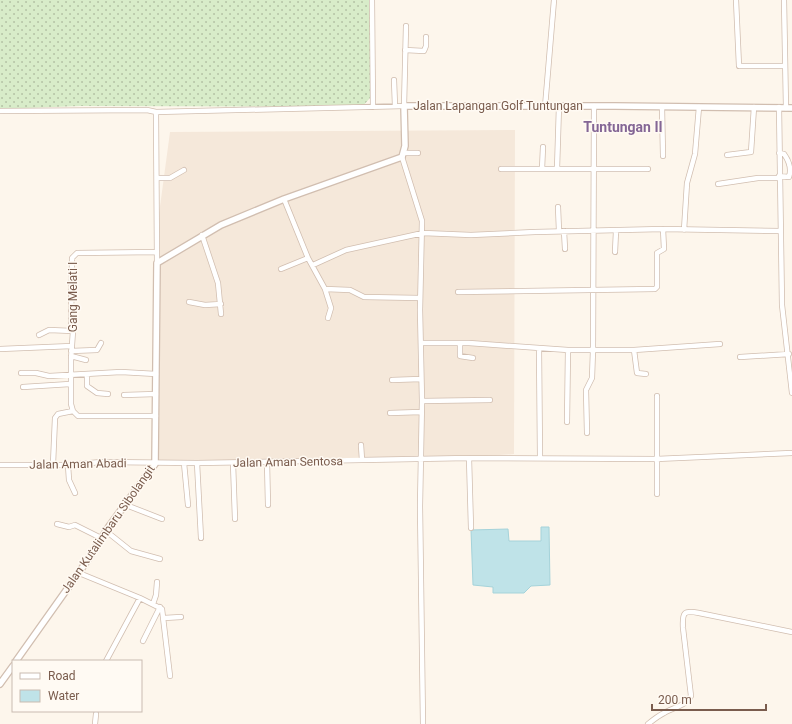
<svg xmlns="http://www.w3.org/2000/svg" width="792" height="724" viewBox="0 0 792 724" font-family="Roboto,sans-serif">
  <defs>
    <pattern id="grass-dots" width="8" height="8" patternUnits="userSpaceOnUse"><rect width="8" height="8" fill="#d8ecc9"/><path d="M2 2h.1M6 6h.1" fill="none" stroke="#b4c2a5" stroke-width="1.8" stroke-linecap="round"/></pattern>
  </defs>
  <rect width="100%" height="100%" fill="#fdf6ec"/>
  <path fill="#f5e8da" d="M 515,130 L 514,454 L 426,460 L 158,463 L 159,214 L 170,132 Z"/>
  <path fill="url(#grass-dots)" d="M 0,0 L 370,0 L 372,91 L 370,98 L 362,107 L 80,106 L 0,109 Z"/>
  <path fill="#bfe3e8" stroke="#a5d3da" d="M 541,527 L 549,527 L 550,585 L 531,586 L 524,593 L 493,593 L 493,587 L 473,585 L 471,530 L 508,529 L 509,541 L 541,541 Z"/>
  <g fill="none" stroke-linecap="round" stroke-linejoin="round">
    <defs>
      <path id="minor" d="M 372,0 L 373,107
        M 736,0 L 739,66 L 784,66
        M 784,0 L 786,108
        M 405,50 L 424,51 L 426,46 L 426,37
        M 394,80 L 395,106
        M 545,107 L 554,0
        M 662,107 L 663,156
        M 779,107 L 782,305 L 792,393
        M 0,111 L 147,110 L 156,112 L 157,263
        M 156,112 L 404,106 L 406,26
        M 404,153 L 418,153
        M 727,155 L 751,152 L 754,107
        M 402,157 L 422,221 L 420,310 L 422,401 L 420,506 L 423,724
        M 501,169 L 648,169
        M 542,169 L 543,147
        M 557,169 L 559,106
        M 779,176 L 789,177 C 792,168 789,161 784,154 L 779,153
        M 157,178 L 170,178 L 184,170
        M 718,184 L 758,178 L 779,178
        M 284,199 L 308,258 L 325,289 L 350,290 L 364,297 L 420,298
        M 558,207 L 559,231
        M 684,230 L 687,183 L 695,154 L 699,107
        M 564,231 L 565,249
        M 202,235 L 218,283 L 221,314
        M 615,252 L 616,231
        M 313,265 L 346,250 L 423,233 L 471,235 L 535,232 L 663,229 L 780,231
        M 281,269 L 308,258
        M 325,289 L 331,308 L 328,318
        M 458,292 L 655,289 L 657,287 L 657,253 L 664,249 L 663,229
        M 189,302 L 205,305 L 221,304
        M 39,335 L 49,330 L 73,331
        M 421,343 L 469,343 L 568,350 L 634,350 L 720,344
        M 460,343 L 460,356 L 473,358
        M 539,348 L 540,457
        M 0,349 L 72,346
        M 634,350 L 637,373 L 646,374
        M 71,351 L 97,350 L 101,343
        M 71,356 L 86,360
        M 740,357 L 789,354
        M 21,373 L 36,373 L 49,376 L 121,372 L 156,374
        M 87,374 L 87,386 L 97,393 L 108,394
        M 392,380 L 421,379
        M 23,387 L 70,384
        M 124,395 L 156,394
        M 422,401 L 490,400
        M 390,413 L 421,412
        M 156,416 L 78,416 L 73,411 L 71,404 L 71,359 L 73,331 L 71,325 L 72,258 L 77,253 L 157,252
        M 567,422 L 568,350
        M 587,433 L 586,390 L 592,378 L 593,350 L 594,106
        M 361,445 L 362,460
        M 469,458 L 471,528
        M 267,462 L 268,505
        M 184,463 L 188,505
        M 197,463 L 201,538
        M 233,463 L 235,519
        M 53,464 L 55,418 L 58,414 L 73,411
        M 0,465 L 68,465 L 101,462 L 197,463 L 469,458 L 656,459 L 792,453
        M 68,465 L 69,480 L 75,493
        M 657,494 L 657,396
        M 126,505 L 162,519
        M 57,524 L 69,527 L 75,525 L 101,538
        M 106,531 L 131,551 L 160,559
        M 79,573 L 140,598 L 162,609 L 170,676
        M 153,604 L 156,595 L 157,582
        M 164,618 L 181,617
        M 143,641 L 160,607
        M 106,661 L 140,598
        M 95,724 L 96,714
        M 648,724 C 653,720 658,716 664,713 C 672,708 686,706 691,696 L 683,628 C 682,612 684,610 699,613 L 792,632"/>
      <path id="tertiary" d="M 16,661 L 87,561 L 110,525 L 155,464 L 157,263 L 221,225 L 284,199 L 402,157 L 405,146 L 404,106 L 615,106 L 792,108
        M 0,684 L 13,666"/>
    </defs>
    <use href="#minor" stroke="#d1beb0" stroke-width="6"/>
    <use href="#tertiary" stroke="#d1beb0" stroke-width="8"/>
    <use href="#minor" stroke="#fff" stroke-width="4.5"/>
    <use href="#tertiary" stroke="#fff" stroke-width="5.5"/>
  </g>
  <g text-anchor="middle" stroke-width="3" stroke-linejoin="round" paint-order="stroke">
    <g font-size="12" fill="#7a5c4d" stroke="#fffaf3">
      <text x="498" y="110">Jalan Lapangan Golf Tuntungan</text>
      <text transform="translate(73 297) rotate(-90)" y="4">Gang Melati I</text>
      <text transform="translate(288 462) rotate(-1)" y="4">Jalan Aman Sentosa</text>
      <text transform="translate(78 464) rotate(-1)" y="4">Jalan Aman Abadi</text>
      <text transform="translate(108 529) rotate(-55)" y="4">Jalan Kutalimbaru Sibolangit</text>
    </g>
    <g font-size="14" font-weight="bold" fill="#846695" stroke="#fffaf3">
      <text x="623" y="132">Tuntungan II</text>
    </g>
  </g>
  <rect x="12" y="660" width="130" height="52" fill="#fffaf3" stroke="#cabbb1"/>
  <rect x="20" y="673" width="20" height="6" fill="#ffffff" stroke="#cabbb1"/>
  <text x="48" y="680" font-size="12" fill="#7a5c4d">Road</text>
  <rect x="20" y="690" width="20" height="12" fill="#bfe3e8" stroke="#cabbb1"/>
  <text x="48" y="700" font-size="12" fill="#7a5c4d">Water</text>
  <path d="M652 704v6h114v-6" fill="none" stroke="#7a5c4d" stroke-width="2"/>
  <text x="658" y="704" font-size="12" fill="#7a5c4d" stroke="#fffaf3" stroke-width="3" paint-order="stroke">200 m</text>
</svg>
